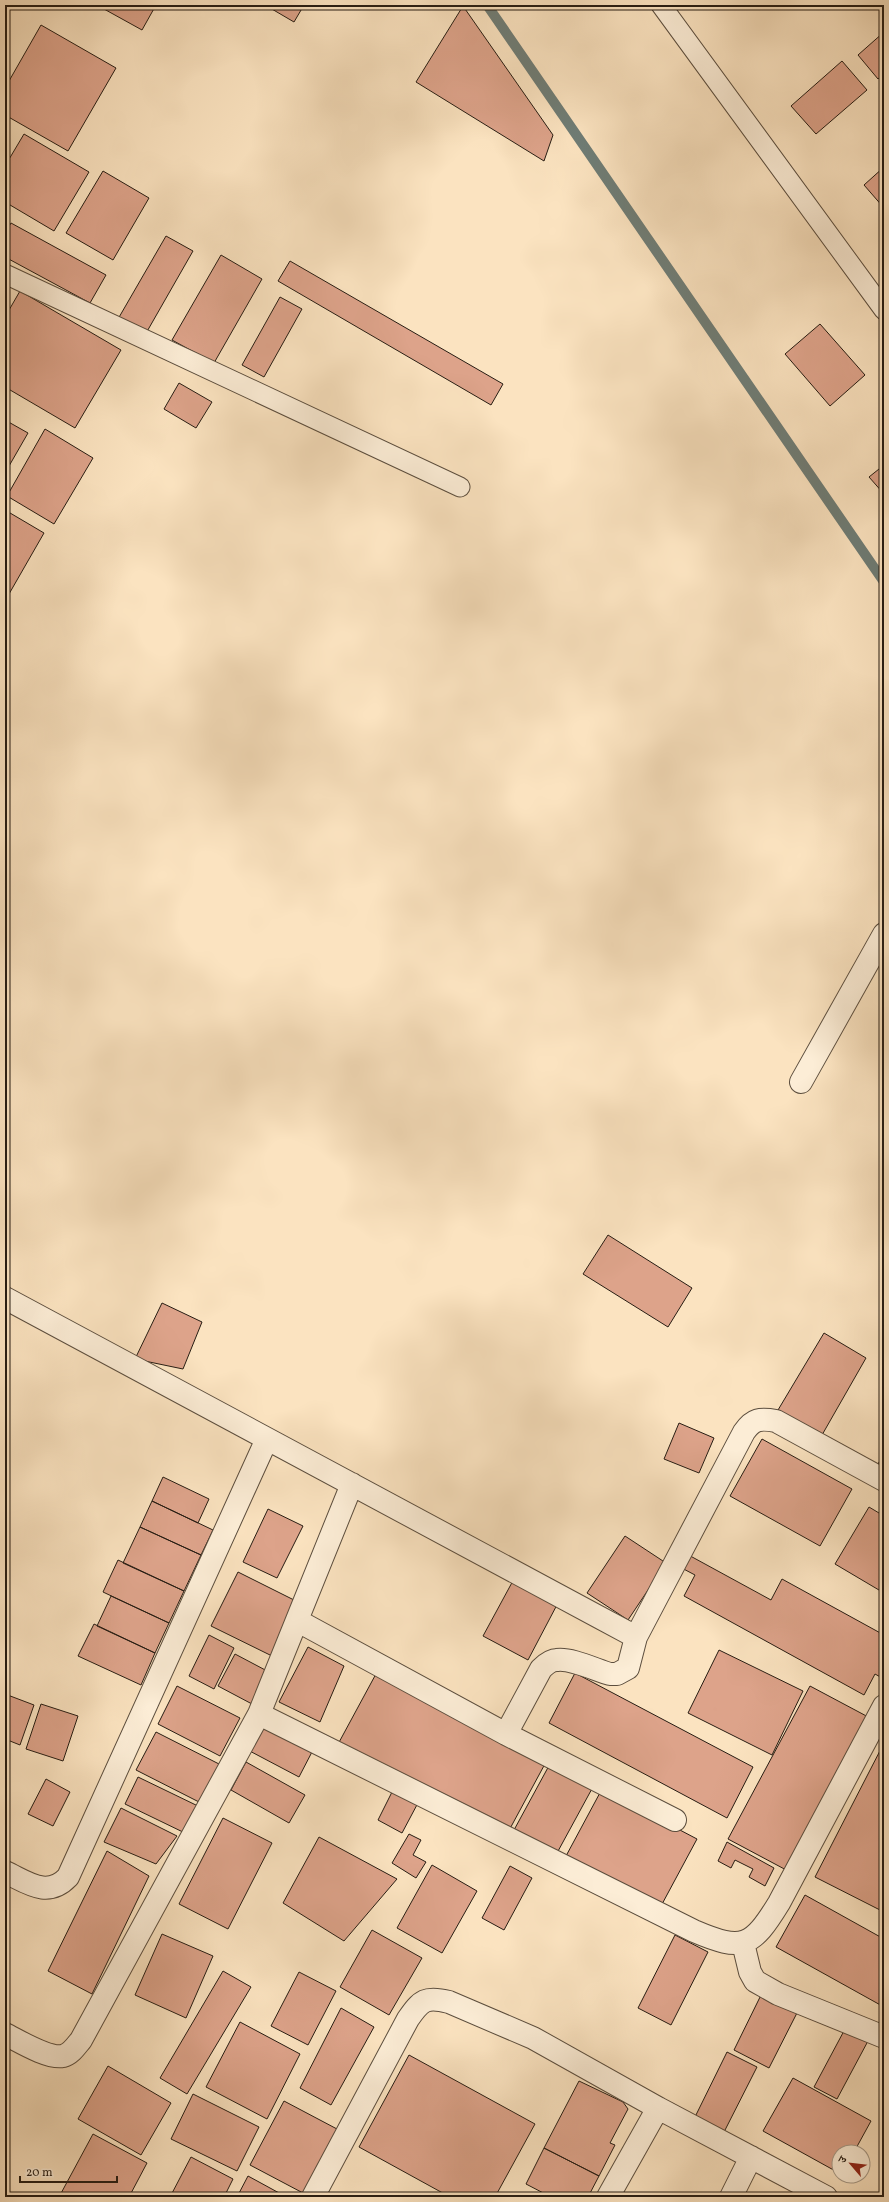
<svg xmlns="http://www.w3.org/2000/svg" width="889" height="2202" viewBox="0 0 889 2202" font-family="Vollkorn,'Noto Serif Devanagari',serif">
  <rect width="100%" height="100%" fill="#fbe3c0"/>
  <filter id="stains"><feTurbulence type="fractalNoise" baseFrequency=".005" numOctaves="4"/><feColorMatrix values="0 0 0 0 .2 0 0 0 0 .09 0 0 0 0 .02 0 0 0 .5 -.17"/></filter>
  <radialGradient id="worn" r=".72"><stop offset=".6" stop-color="#630" stop-opacity="0"/><stop offset="1" stop-color="#630" stop-opacity=".3"/></radialGradient>
  <g fill="none" stroke-linecap="round" stroke-linejoin="round">
    <path stroke="#6f7d76" stroke-width="10" d="M 487,5 L 884,582"/>
  </g>
  <path fill="#dda38a" stroke="#271d13" d="M 106,5 L 156,5 L 142,30 L 104,9 Z
    M 265,5 L 304,5 L 294,22 Z
    M 463,6 L 553,135 L 544,161 L 416,82 Z
    M 41,25 L 116,68 L 68,151 L 5,115 L 5,88 Z
    M 884,32 L 884,74 L 878,79 L 858,55 Z
    M 842,61 L 867,90 L 816,134 L 791,106 Z
    M 24,134 L 89,172 L 54,231 L 5,202 L 5,166 Z
    M 884,167 L 884,208 L 864,185 Z
    M 103,171 L 149,198 L 113,260 L 66,233 Z
    M 11,223 L 106,275 L 90,303 L 5,257 L 5,233 Z
    M 166,236 L 193,251 L 145,335 L 118,319 Z
    M 221,255 L 262,279 L 214,363 L 172,340 Z
    M 290,261 L 503,384 L 491,405 L 278,281 Z
    M 20,291 L 121,350 L 75,428 L 5,387 L 5,317 Z
    M 280,297 L 302,309 L 264,377 L 242,365 Z
    M 820,324 L 865,375 L 830,406 L 785,354 Z
    M 179,383 L 212,402 L 196,428 L 164,409 Z
    M 5,420 L 28,433 L 5,473 Z
    M 45,429 L 93,458 L 54,524 L 7,496 Z
    M 884,465 L 884,494 L 869,477 Z
    M 5,510 L 44,533 L 9,594 L 5,591 Z
    M 608,1235 L 692,1288 L 668,1327 L 583,1274 Z
    M 162,1303 L 202,1322 L 183,1369 L 135,1359 Z
    M 824,1333 L 866,1358 L 822,1435 L 778,1410 Z
    M 679,1423 L 714,1438 L 699,1473 L 664,1459 Z
    M 762,1439 L 852,1489 L 820,1546 L 730,1496 Z
    M 884,1453 L 884,1470 L 877,1466 Z
    M 163,1477 L 209,1499 L 198,1523 L 152,1501 Z
    M 152,1501 L 213,1530 L 201,1555 L 140,1527 Z
    M 869,1507 L 884,1516 L 884,1593 L 835,1564 Z
    M 268,1509 L 303,1526 L 277,1578 L 243,1562 Z
    M 140,1527 L 201,1555 L 184,1591 L 123,1563 Z
    M 625,1536 L 666,1563 L 628,1620 L 587,1593 Z
    M 683,1552 L 771,1600 L 782,1579 L 884,1635 L 884,1679 L 875,1674 L 864,1695 L 684,1596 L 695,1575 L 676,1565 Z
    M 118,1560 L 184,1591 L 169,1623 L 103,1592 Z
    M 238,1572 L 298,1602 L 272,1656 L 211,1626 Z
    M 515,1577 L 559,1601 L 528,1660 L 483,1636 Z
    M 111,1596 L 169,1623 L 155,1653 L 97,1626 Z
    M 94,1624 L 155,1653 L 141,1685 L 78,1656 Z
    M 209,1635 L 234,1648 L 214,1689 L 189,1676 Z
    M 308,1647 L 344,1666 L 320,1722 L 279,1702 Z
    M 719,1650 L 803,1691 L 772,1755 L 688,1713 Z
    M 235,1654 L 269,1672 L 252,1704 L 218,1686 Z
    M 377,1672 L 546,1762 L 506,1836 L 337,1746 Z
    M 575,1673 L 753,1767 L 727,1818 L 549,1723 Z
    M 177,1686 L 240,1718 L 220,1756 L 158,1724 Z
    M 810,1686 L 872,1719 L 790,1872 L 728,1839 Z
    M 5,1694 L 34,1705 L 20,1745 L 5,1739 Z
    M 41,1704 L 78,1716 L 63,1761 L 26,1749 Z
    M 259,1721 L 313,1750 L 299,1777 L 244,1748 Z
    M 156,1732 L 221,1765 L 201,1803 L 136,1770 Z
    M 884,1743 L 884,1902 L 880,1910 L 815,1877 Z
    M 246,1762 L 305,1795 L 289,1823 L 231,1790 Z
    M 551,1762 L 594,1785 L 557,1853 L 514,1830 Z
    M 138,1777 L 200,1807 L 187,1834 L 125,1804 Z
    M 46,1779 L 70,1792 L 53,1826 L 28,1814 Z
    M 394,1788 L 419,1801 L 402,1833 L 378,1820 Z
    M 602,1789 L 697,1839 L 661,1906 L 566,1856 Z
    M 121,1808 L 177,1836 L 156,1864 L 104,1842 Z
    M 223,1818 L 272,1843 L 228,1929 L 179,1904 Z
    M 409,1834 L 421,1840 L 413,1855 L 426,1862 L 416,1878 L 392,1863 Z
    M 319,1837 L 397,1879 L 344,1941 L 283,1903 Z
    M 727,1842 L 774,1868 L 765,1886 L 749,1877 L 753,1869 L 735,1860 L 731,1868 L 718,1861 Z
    M 107,1851 L 149,1876 L 92,1994 L 48,1971 Z
    M 432,1865 L 477,1891 L 442,1953 L 397,1928 Z
    M 510,1866 L 532,1878 L 504,1930 L 482,1918 Z
    M 805,1895 L 884,1939 L 884,2007 L 776,1947 Z
    M 372,1930 L 422,1958 L 389,2015 L 340,1987 Z
    M 162,1934 L 213,1956 L 186,2018 L 135,1995 Z
    M 675,1935 L 708,1952 L 671,2025 L 638,2008 Z
    M 223,1971 L 251,1987 L 187,2094 L 160,2078 Z
    M 299,1972 L 336,1991 L 308,2045 L 271,2026 Z
    M 763,1991 L 799,2009 L 769,2068 L 734,2050 Z
    M 341,2008 L 374,2027 L 331,2105 L 300,2088 Z
    M 240,2022 L 300,2054 L 267,2119 L 206,2087 Z
    M 845,2029 L 868,2041 L 837,2099 L 814,2087 Z
    M 727,2052 L 757,2067 L 722,2136 L 693,2121 Z
    M 409,2055 L 535,2124 L 495,2197 L 450,2197 L 359,2147 Z
    M 108,2066 L 171,2103 L 141,2155 L 78,2119 Z
    M 793,2078 L 871,2121 L 854,2152 L 839,2152 L 839,2173 L 763,2131 Z
    M 579,2081 L 623,2102 L 628,2109 L 610,2143 L 615,2145 L 599,2176 L 544,2148 Z
    M 193,2094 L 259,2127 L 237,2171 L 171,2139 Z
    M 284,2101 L 337,2129 L 303,2193 L 250,2165 Z
    M 93,2134 L 147,2163 L 129,2197 L 59,2197 Z
    M 544,2148 L 599,2176 L 588,2197 L 551,2197 L 526,2184 Z
    M 191,2157 L 233,2179 L 224,2197 L 170,2197 Z
    M 248,2176 L 281,2194 L 280,2197 L 237,2197 Z"/>
  <g fill="none" stroke-linecap="round" stroke-linejoin="round">
    <defs>
      <path id="lane" d="M 661,5 L 884,310
        M 5,274 L 460,487"/>
      <path id="street" d="M 801,1082 L 884,934
        M 5,1298 C 215,1413 426,1524 636,1637
        M 298,1621 L 506,1734 L 675,1820
        M 259,1714 L 694,1931 C 743,1952 752,1947 779,1903 L 884,1706
        M 506,1734 L 541,1669 C 546,1664 551,1660 557,1660 C 571,1658 596,1670 610,1674 L 617,1674 L 628,1668 L 636,1637 L 744,1432 C 753,1419 760,1418 776,1421 L 884,1480
        M 5,1872 C 27,1882 47,1899 68,1877 L 266,1441
        M 743,1943 L 750,1972 L 755,1981 L 778,1994 L 884,2037
        M 5,2034 C 19,2041 48,2059 63,2056 C 71,2054 76,2046 81,2040 L 259,1714 L 352,1484
        M 313,2197 L 408,2019 C 421,2000 426,1996 449,2002 L 533,2038 L 658,2108 L 826,2197
        M 608,2197 L 658,2108
        M 731,2197 L 751,2157"/>
    </defs>
    <use href="#lane" stroke="#5c4e3e" stroke-width="21"/>
    <use href="#street" stroke="#5c4e3e" stroke-width="24"/>
    <use href="#lane" stroke="#fcedd6" stroke-width="19"/>
    <use href="#street" stroke="#fcedd6" stroke-width="22"/>
  </g>
  <rect width="889" height="2202" fill="none" stroke="#fbe3c0" stroke-width="20"/>
  <rect x="6" y="6" width="877" height="2190" fill="none" stroke="#271d13" stroke-width="2"/>
  <rect x="10" y="10" width="869" height="2182" fill="none" stroke="#271d13"/>
  <g transform="translate(851 2164) rotate(298)"><circle r="19" fill="#fcedd6" stroke="#a79a88"/>
  <path d="M0-3L7 15L0 10L-7 15Z" fill="#8f2418"/>
  <text y="-6" font-size="11" font-weight="bold" text-anchor="middle" fill="#271d13">उ</text>
  </g>
  <path d="M20 2176v6h97v-6" fill="none" stroke="#271d13" stroke-width="2"/>
  <text x="26" y="2176" font-size="12" fill="#271d13" stroke="#fcedd6" stroke-width="3" paint-order="stroke">20 m</text>
  <rect width="100%" height="100%" filter="url(#stains)"/>
  <rect width="100%" height="100%" fill="url(#worn)"/>
</svg>
